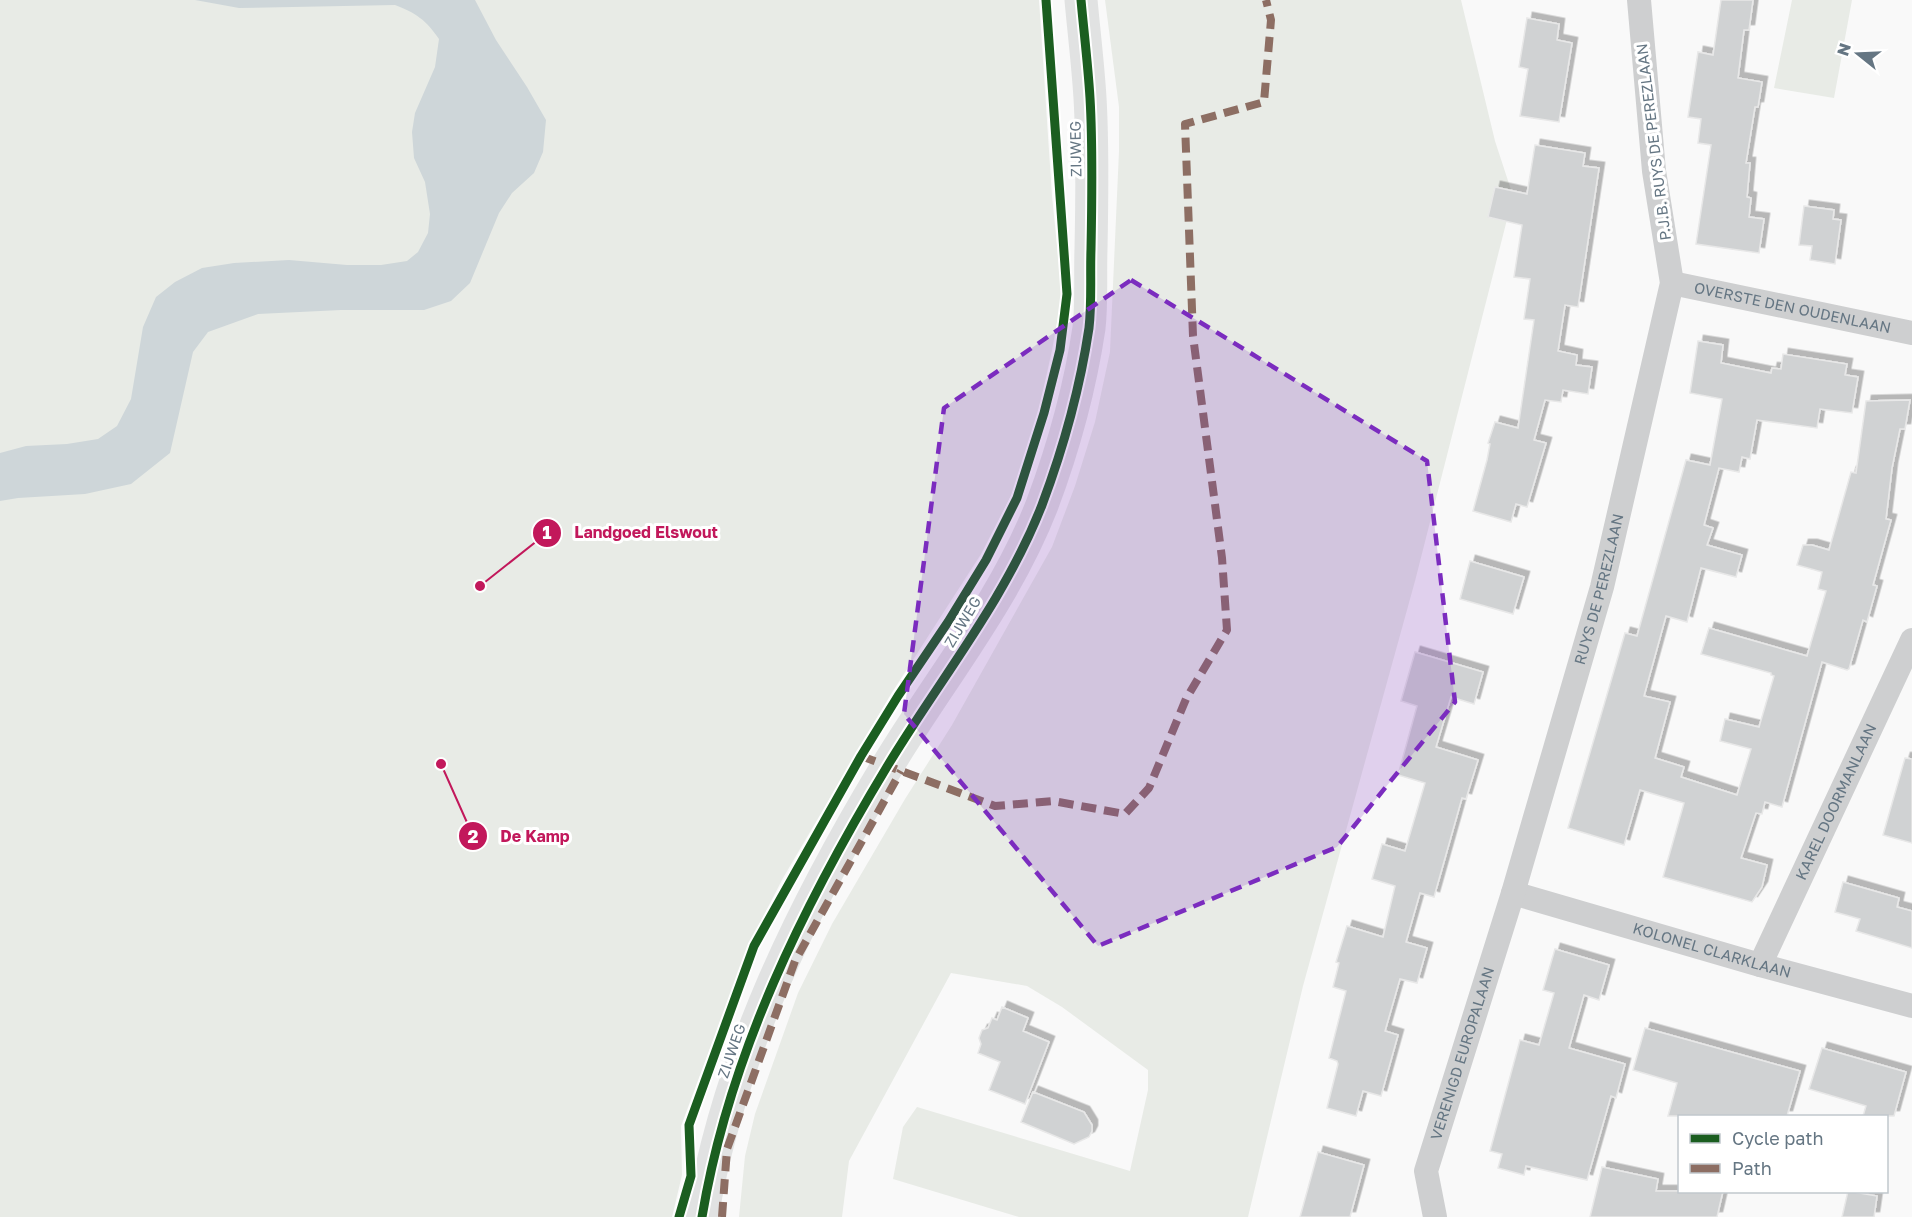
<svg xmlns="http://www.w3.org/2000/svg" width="1912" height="1217" viewBox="0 0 1912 1217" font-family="'Golos Text',sans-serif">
  <defs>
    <filter id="shadow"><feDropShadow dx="5.5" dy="-5.5" stdDeviation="0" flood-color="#0004"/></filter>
  </defs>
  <rect width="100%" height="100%" fill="#f9f9f9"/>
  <path fill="#e8ebe6" d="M 0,0 L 1039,0 L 1052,196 L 1062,295 L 1052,350 L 1038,413 L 1012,494 L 981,554 L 891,694 L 783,878 L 749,944 L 681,1126 L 682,1175 L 672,1217 L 0,1217 Z
    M 1105,0 L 1461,0 L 1495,141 L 1513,196 L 1415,581 L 1303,986 L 1248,1217 L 1019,1217 L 893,1179 L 903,1127 L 917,1107 L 1130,1171 L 1148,1090 L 1148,1070 L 1062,1007 L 1027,986 L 951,973 L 849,1161 L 842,1217 L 739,1217 L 745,1156 L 755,1114 L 798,993 L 832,924 L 905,799 L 952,725 L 1052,547 L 1075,486 L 1095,422 L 1110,352 L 1119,151 L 1119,107 Z
    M 1792,0 L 1852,0 L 1834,98 L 1774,88 Z"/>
  <path fill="#ced6d9" d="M 195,0 L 475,0 L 496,40 L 527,87 L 546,120 L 543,152 L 534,173 L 512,193 L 499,213 L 470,283 L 451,301 L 424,310 L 341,310 L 258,314 L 208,332 L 193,352 L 170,453 L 131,484 L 85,494 L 18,498 L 0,501 L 0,453 L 26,446 L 67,444 L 98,439 L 117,426 L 131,399 L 143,327 L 156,297 L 175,282 L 202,268 L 234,263 L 289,260 L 347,265 L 381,265 L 407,261 L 418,252 L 428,233 L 430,214 L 425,182 L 414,158 L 412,132 L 415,113 L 435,67 L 439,39 C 426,20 416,13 395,5 L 239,8 Z"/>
  <path fill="#d0d2d3" stroke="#e8e8e8" stroke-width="1.5" filter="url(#shadow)" d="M 1721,0 L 1753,0 L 1749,30 L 1744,30 L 1738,78 L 1762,82 L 1758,107 L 1755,107 L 1746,163 L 1750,163 L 1747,197 L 1751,198 L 1749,217 L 1764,219 L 1759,253 L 1696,244 L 1711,145 L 1698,143 L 1701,119 L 1688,117 L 1698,52 L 1713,55 Z
    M 1527,18 L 1559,24 L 1557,40 L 1572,43 L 1559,122 L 1520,116 L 1528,69 L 1519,67 Z
    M 1535,145 L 1585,153 L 1583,166 L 1599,168 L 1578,307 L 1565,305 L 1558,351 L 1577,355 L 1576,365 L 1592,367 L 1588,394 L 1563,390 L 1561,402 L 1545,400 L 1534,440 L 1546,443 L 1527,507 L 1516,504 L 1511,522 L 1473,511 L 1487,460 L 1490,444 L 1488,443 L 1495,422 L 1518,428 L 1534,320 L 1524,319 L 1530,279 L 1514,277 L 1522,225 L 1488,217 L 1495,187 L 1527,194 Z
    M 1804,206 L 1834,210 L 1833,219 L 1841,220 L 1835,264 L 1810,260 L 1812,246 L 1799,245 Z
    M 1698,341 L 1723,345 L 1721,363 L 1771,373 L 1772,368 L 1781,369 L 1783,354 L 1847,364 L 1845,375 L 1858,377 L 1852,413 L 1820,409 L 1817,428 L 1757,420 L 1750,459 L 1742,457 L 1739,472 L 1719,468 L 1704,525 L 1713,528 L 1707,545 L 1742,555 L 1736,577 L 1701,568 L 1687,622 L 1666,616 L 1644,696 L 1670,702 L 1655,758 L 1684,767 L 1681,777 L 1737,795 L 1751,749 L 1720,741 L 1725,719 L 1759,727 L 1774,676 L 1771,675 L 1771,673 L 1701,654 L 1709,628 L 1807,656 L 1826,591 L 1818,589 L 1822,572 L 1797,565 L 1803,545 L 1812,545 L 1829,550 L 1851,472 L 1856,473 L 1866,401 L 1910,400 L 1905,429 L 1900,429 L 1892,468 L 1886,519 L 1891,520 L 1873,585 L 1877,586 L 1867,622 L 1863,620 L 1849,669 L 1847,670 L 1822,662 L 1782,807 L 1765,802 L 1762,814 L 1756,813 L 1741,858 L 1767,865 L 1762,887 L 1752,902 L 1663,877 L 1684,803 L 1640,790 L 1624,845 L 1568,828 L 1625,633 L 1637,636 L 1686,460 L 1710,465 L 1722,399 L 1690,393 Z
    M 1470,561 L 1524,577 L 1513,614 L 1460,599 Z
    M 1415,652 L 1483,672 L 1474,704 L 1451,697 L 1436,747 L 1478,760 L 1466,799 L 1462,798 L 1434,897 L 1420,893 L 1406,942 L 1427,948 L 1417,983 L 1400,979 L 1385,1031 L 1398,1035 L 1381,1096 L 1363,1091 L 1356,1116 L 1327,1108 L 1338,1064 L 1337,1061 L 1329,1058 L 1346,991 L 1333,987 L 1339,963 L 1336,962 L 1347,926 L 1383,937 L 1395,886 L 1372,879 L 1382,844 L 1405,851 L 1425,783 L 1398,775 L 1417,706 L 1401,701 Z
    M 1905,758 L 1912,759 L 1912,843 L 1883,835 Z
    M 1843,882 L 1899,898 L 1897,907 L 1912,911 L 1912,948 L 1856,931 L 1860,919 L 1835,912 Z
    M 1555,949 L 1609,965 L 1599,1000 L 1584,995 L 1569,1048 L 1625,1064 L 1616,1098 L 1611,1096 L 1587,1180 L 1526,1166 L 1524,1175 L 1498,1168 L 1502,1154 L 1490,1151 L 1520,1040 L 1539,1045 L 1554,993 L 1543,990 Z
    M 1002,1007 L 1028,1018 L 1023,1031 L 1049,1042 L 1025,1104 L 989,1090 L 1000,1062 L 978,1053 L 981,1044 L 979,1038 L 982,1030 L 988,1028 L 992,1018 L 997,1020 Z
    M 1645,1028 L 1800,1071 L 1787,1116 L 1668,1116 L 1677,1083 L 1633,1070 Z
    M 1822,1048 L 1906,1072 L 1894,1116 L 1863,1116 L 1866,1106 L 1809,1089 Z
    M 1033,1092 L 1084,1112 L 1092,1125 L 1092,1131 L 1089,1137 L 1074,1144 L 1021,1122 Z
    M 1318,1152 L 1364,1165 L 1350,1217 L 1300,1217 Z
    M 1602,1167 L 1658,1179 L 1656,1191 L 1723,1191 L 1717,1217 L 1590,1217 Z
    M 1848,1191 L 1877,1196 L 1874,1217 L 1842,1217 Z"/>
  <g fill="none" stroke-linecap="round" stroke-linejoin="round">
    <g stroke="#cecfd0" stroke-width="24">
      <path id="s1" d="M 1672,283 L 1912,333"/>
      <path id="s2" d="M 1513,893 L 1760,965 L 1912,1006"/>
      <path id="s3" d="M 1760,965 L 1912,640"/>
      <path id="s4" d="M 1435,1217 L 1426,1171 L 1513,893 L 1602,587 L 1672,283 L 1654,171 L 1639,0"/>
    </g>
    <path stroke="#e1e2e2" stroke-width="33" d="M 702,1217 C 729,1055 804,904 888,765 C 940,679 1005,600 1042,505 C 1063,449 1080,388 1089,328 C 1092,302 1090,275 1091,249 C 1092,199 1093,148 1090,98 C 1088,65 1084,33 1081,0"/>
    <path stroke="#8d6e63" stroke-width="8" stroke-dasharray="15 8" stroke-linecap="butt" d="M 861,756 L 995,806 L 1053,801 L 1125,814 L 1149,788 L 1186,699 L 1227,630 L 1222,558 L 1193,336 L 1185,124 L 1264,102 L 1271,20 L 1266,0
      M 722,1217 L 727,1149 L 795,961 L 901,771"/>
    <defs>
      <path id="cycleway" d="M 679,1217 L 691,1176 L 689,1125 L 754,946 L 861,756 L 898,696 L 948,622 L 986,560 L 1017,498 L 1044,413 L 1060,350 L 1067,294 L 1046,0
        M 702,1217 C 729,1055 804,904 888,765 C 940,679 1005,600 1042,505 C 1063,449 1080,388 1089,328 C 1092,302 1090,275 1091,249 C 1092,199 1093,148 1090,98 C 1088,65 1084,33 1081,0"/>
    </defs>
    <use href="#cycleway" stroke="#fff" stroke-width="13"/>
    <use href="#cycleway" stroke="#1b5e20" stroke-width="9"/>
  </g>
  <path fill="#7b2cbf" fill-opacity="0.2" stroke="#7b2cbf" stroke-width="4.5" stroke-dasharray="12 8" stroke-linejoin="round" d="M 1131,280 L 1427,461 L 1455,702 L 1337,847 L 1098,946 L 904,714 L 944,408 Z"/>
  <g text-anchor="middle" stroke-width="6" stroke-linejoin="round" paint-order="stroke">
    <g font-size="15" fill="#657683" stroke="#fff">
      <text transform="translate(1654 142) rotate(-97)" y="5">P.J.B. RUYS DE PEREZLAAN</text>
      <text transform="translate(1076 149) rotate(-91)" y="5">ZIJWEG</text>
      <text dy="5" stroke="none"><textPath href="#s1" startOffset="123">OVERSTE DEN OUDENLAAN</textPath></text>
      <text dy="5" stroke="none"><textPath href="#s4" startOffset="654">RUYS DE PEREZLAAN</textPath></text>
      <text transform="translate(963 622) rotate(-59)" y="5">ZIJWEG</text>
      <text dy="5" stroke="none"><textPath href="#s3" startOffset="180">KAREL DOORMANLAAN</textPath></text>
      <text dy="5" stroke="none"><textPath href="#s2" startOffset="207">KOLONEL CLARKLAAN</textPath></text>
      <text transform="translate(732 1051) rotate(-71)" y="5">ZIJWEG</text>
      <text dy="5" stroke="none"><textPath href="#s4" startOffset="170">VERENIGD EUROPALAAN</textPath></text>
    </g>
  </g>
  <path fill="none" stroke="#c2185b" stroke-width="2" d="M480 586L547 533M441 764L473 836"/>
  <g fill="#c2185b" stroke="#fff" stroke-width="2">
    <circle cx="480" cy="586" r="6"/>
    <circle cx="441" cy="764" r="6"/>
    <circle cx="547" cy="533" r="15"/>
    <circle cx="473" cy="836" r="15"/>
  </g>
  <g font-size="18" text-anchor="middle" font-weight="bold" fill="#fff">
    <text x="547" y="539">1</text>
    <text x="473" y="843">2</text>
  </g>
  <g font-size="16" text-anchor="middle" font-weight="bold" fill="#c2185b" stroke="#fff" stroke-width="6" stroke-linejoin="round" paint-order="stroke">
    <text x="646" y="538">Landgoed Elswout</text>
    <text x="535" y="842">De Kamp</text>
  </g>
  <rect x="1678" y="1115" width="210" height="78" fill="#ffffff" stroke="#c1c8cd" stroke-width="1.5"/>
  <rect x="1690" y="1134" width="30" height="9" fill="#1b5e20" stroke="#c1c8cd" stroke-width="1.5"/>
  <text x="1732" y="1145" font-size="18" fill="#657683">Cycle path</text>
  <rect x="1690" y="1164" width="30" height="9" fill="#8d6e63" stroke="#c1c8cd" stroke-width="1.5"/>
  <text x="1732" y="1175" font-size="18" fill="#657683">Path</text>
  <g transform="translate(1858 54) rotate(288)" stroke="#ffffff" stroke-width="4.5" paint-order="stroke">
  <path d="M0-4.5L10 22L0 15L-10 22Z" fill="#657683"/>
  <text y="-9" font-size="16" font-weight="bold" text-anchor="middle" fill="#657683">N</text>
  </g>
</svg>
